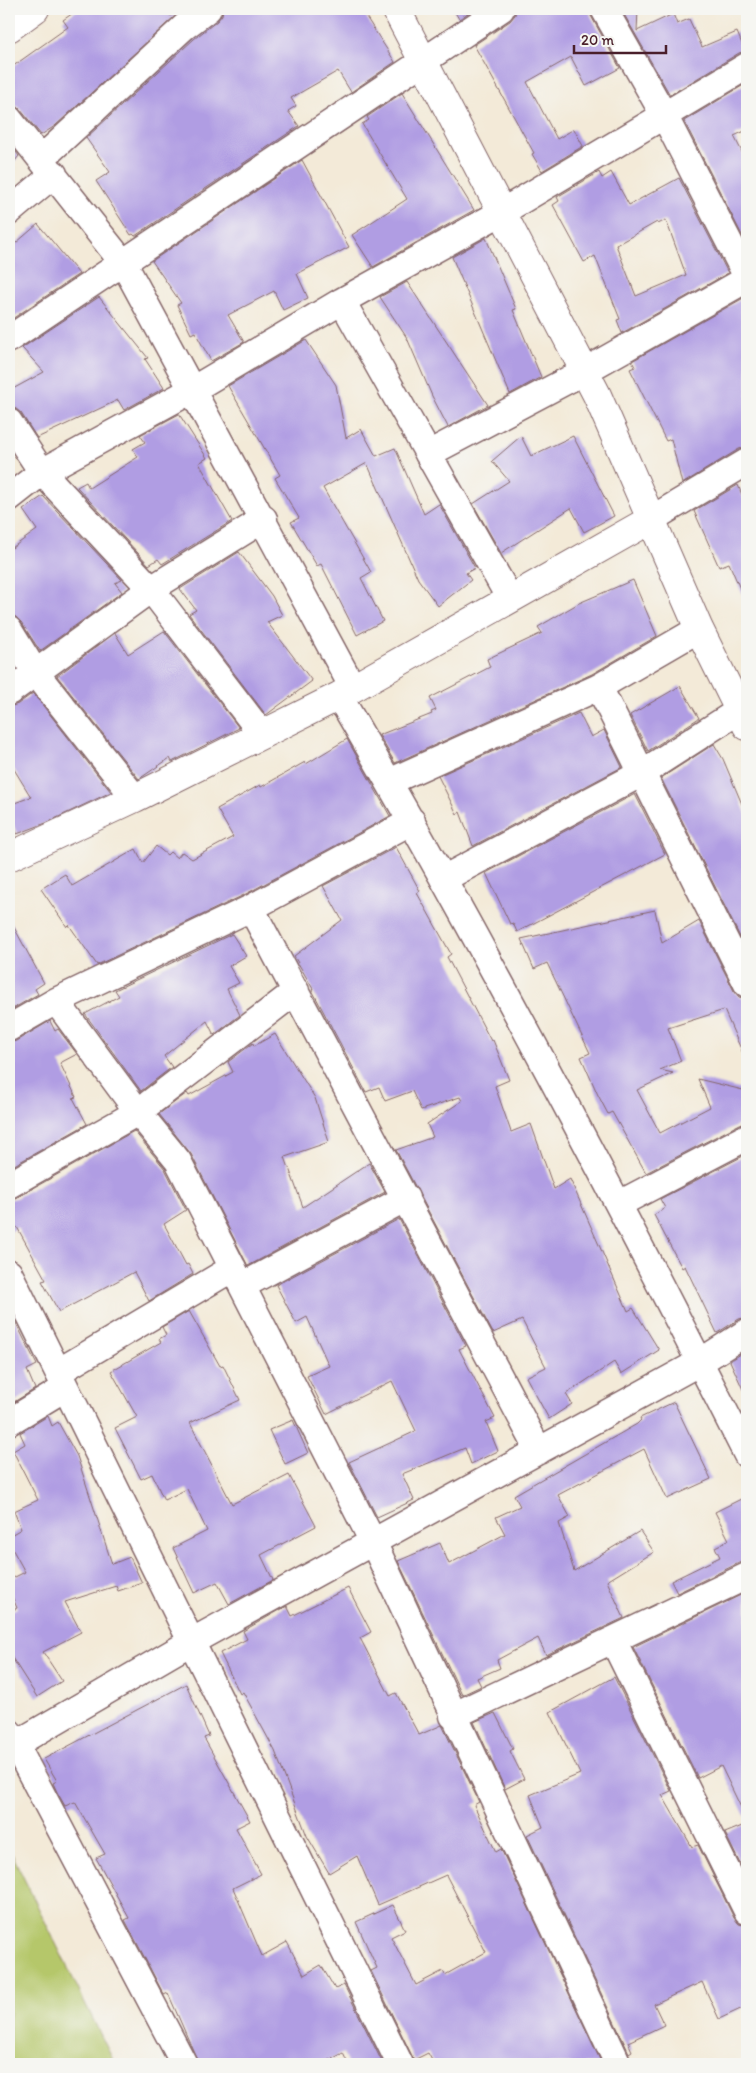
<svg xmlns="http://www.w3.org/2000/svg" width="756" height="2073" viewBox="0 0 756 2073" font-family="Itim,sans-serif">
  <rect width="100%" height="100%" fill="#f6f6f2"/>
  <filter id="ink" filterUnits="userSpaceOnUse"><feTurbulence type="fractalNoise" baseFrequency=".02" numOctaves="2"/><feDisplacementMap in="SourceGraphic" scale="10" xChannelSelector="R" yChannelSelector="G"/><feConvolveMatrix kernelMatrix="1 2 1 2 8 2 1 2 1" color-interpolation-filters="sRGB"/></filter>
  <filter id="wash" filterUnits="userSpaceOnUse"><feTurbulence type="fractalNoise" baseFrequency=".0096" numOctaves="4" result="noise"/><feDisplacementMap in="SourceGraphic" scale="20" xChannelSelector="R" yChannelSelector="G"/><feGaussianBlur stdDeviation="1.12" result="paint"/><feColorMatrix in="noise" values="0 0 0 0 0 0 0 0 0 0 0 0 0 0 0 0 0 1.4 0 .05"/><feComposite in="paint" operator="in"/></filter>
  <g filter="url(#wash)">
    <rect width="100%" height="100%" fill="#f3ead8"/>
    <path fill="#b5c76a" stroke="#80734a" d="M 9,1848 L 115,2064 L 9,2064 Z"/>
    <g id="blocks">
      <path fill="#b09de3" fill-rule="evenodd" d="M 79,9 L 163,9 L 171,16 L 177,9 L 183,9 L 55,126 L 41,135 L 20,109 L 15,105 L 9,104 L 9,69 L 68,27 L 63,20 Z
        M 223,9 L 361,9 L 395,62 L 351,92 L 338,71 L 291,98 L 296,106 L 288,111 L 299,126 L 135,236 L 133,234 L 131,235 L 96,181 L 110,172 L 86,138 L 194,39 L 217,21 L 222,15 Z
        M 453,9 L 474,9 L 459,19 Z
        M 516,9 L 589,9 L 591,16 L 620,68 L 586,86 L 571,57 L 527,82 L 557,139 L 574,129 L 583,146 L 542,171 L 532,154 L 534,153 L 474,45 L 510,21 L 515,15 Z
        M 621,9 L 638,9 L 637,31 L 673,14 L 677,24 L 689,19 L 702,47 L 737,32 L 745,51 L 739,53 L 670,95 Z
        M 747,83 L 747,130 L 734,136 L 747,162 L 747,245 L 684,121 Z
        M 402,93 L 474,210 L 373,267 L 352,235 L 407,199 L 362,124 L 369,120 L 367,117 Z
        M 9,143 L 19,156 L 9,168 Z
        M 302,160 L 349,247 L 297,274 L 308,298 L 283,310 L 274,291 L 228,315 L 244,342 L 211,361 L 195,332 L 191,334 L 177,305 L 181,303 L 152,261 Z
        M 599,172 L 602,178 L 611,172 L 629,205 L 679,178 L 728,273 L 622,333 L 617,320 L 620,319 L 595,256 L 584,262 L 553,205 L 559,201 L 557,197 ZM 666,220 L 686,275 L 636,296 L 616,245 L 657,222 L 658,224 Z
        M 38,224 L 79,274 L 9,321 L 9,249 Z
        M 486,238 L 516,309 L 513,310 L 541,377 L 510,394 L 452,257 Z
        M 407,282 L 488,405 L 448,427 L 432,396 L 407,338 L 380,297 Z
        M 747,296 L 747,447 L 739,449 L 682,484 L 671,439 L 666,441 L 630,369 L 635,367 L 632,361 Z
        M 99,297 L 148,358 L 145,359 L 164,388 L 124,410 L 118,400 L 37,438 L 21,413 L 15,408 L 9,407 L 9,391 L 44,372 L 22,348 Z
        M 306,340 L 336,385 L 346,438 L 361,429 L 376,456 L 395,448 L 424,514 L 439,504 L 475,568 L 466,573 L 471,580 L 438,606 L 418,579 L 367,463 L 323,488 L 371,572 L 361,578 L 383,621 L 357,635 L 321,564 L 317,566 L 291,522 L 299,518 L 275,478 L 280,475 L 228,386 Z
        M 179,414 L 207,458 L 199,463 L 232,521 L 162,564 L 158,559 L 149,565 L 77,487 L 86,482 L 89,488 L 138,457 L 133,449 L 145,442 L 140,435 Z
        M 521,436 L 531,456 L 573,436 L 614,516 L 584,532 L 571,508 L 501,553 L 473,504 L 509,481 L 492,461 Z
        M 738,485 L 747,507 L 747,605 L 729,563 L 719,567 L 694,511 Z
        M 43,496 L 122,580 L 115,583 L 122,592 L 40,651 L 21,622 L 16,617 L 9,614 L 9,550 L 37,530 L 23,510 Z
        M 239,552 L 272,596 L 282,615 L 267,622 L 312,681 L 266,715 L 189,614 L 196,610 L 180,589 Z
        M 633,580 L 657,636 L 592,674 L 395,763 L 379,735 L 432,714 L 431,712 L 436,710 L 430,698 L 490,667 L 487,659 L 542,633 L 538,627 L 579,603 Z
        M 164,631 L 239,728 L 172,762 L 170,758 L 139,779 L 57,676 L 115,633 L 128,654 Z
        M 680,686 L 699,718 L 648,751 L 630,715 Z
        M 33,693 L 111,792 L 46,823 L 17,834 L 9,813 L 9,805 L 31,797 L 9,761 L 9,707 L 18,704 Z
        M 579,713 L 591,737 L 604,730 L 622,767 L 473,846 L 460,812 L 457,814 L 438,776 Z
        M 347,739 L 390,816 L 244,895 L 97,965 L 69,925 L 67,927 L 41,889 L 65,874 L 72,886 L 136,849 L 143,863 L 156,846 L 167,855 L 170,852 L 177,858 L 182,852 L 192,859 L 233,837 L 217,809 L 260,785 L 261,787 L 305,762 L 306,764 Z
        M 714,744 L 723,759 L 747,816 L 747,951 L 661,778 Z
        M 635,794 L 665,854 L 517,932 L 513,923 L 510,924 L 486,873 Z
        M 396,847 L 420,891 L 417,893 L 451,954 L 447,957 L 491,1041 L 493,1040 L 509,1080 L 495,1086 L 511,1132 L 531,1124 L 554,1189 L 570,1179 L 628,1311 L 633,1308 L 659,1350 L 621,1374 L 614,1362 L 566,1394 L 572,1404 L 549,1419 L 526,1377 L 546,1367 L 522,1320 L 493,1333 L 396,1150 L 433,1137 L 427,1124 L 462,1101 L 460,1097 L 421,1110 L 412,1091 L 385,1101 L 379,1087 L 366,1092 L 312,990 L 313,989 L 294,956 L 342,920 L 323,886 Z
        M 655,910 L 662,943 L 699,921 L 734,991 L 739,997 L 747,999 L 747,1063 L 724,1010 L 668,1028 L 681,1061 L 660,1070 L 673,1073 L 637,1090 L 660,1133 L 710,1107 L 698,1079 L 747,1091 L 747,1122 L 740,1124 L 646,1173 L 612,1112 L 608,1114 L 598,1095 L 581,1057 L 590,1053 L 547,963 L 534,969 L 521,939 Z
        M 9,918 L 44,983 L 35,989 L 38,994 L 9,1011 Z
        M 232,934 L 246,956 L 229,966 L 239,983 L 227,989 L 240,1015 L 214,1035 L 207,1021 L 164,1056 L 172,1067 L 141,1091 L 85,1014 L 119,996 L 115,990 Z
        M 50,1021 L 55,1031 L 58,1029 L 77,1054 L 60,1063 L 76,1097 L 73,1098 L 87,1124 L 9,1168 L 9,1043 L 16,1041 Z
        M 275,1034 L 315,1098 L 329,1142 L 285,1157 L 303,1207 L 369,1163 L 385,1192 L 248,1266 L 191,1154 L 159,1114 L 187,1093 L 189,1096 L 233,1072 L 228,1062 L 253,1043 L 254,1046 Z
        M 134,1131 L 165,1169 L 186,1210 L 164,1224 L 186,1265 L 188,1264 L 193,1274 L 149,1301 L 134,1272 L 59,1312 L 42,1281 L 46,1280 L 17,1227 L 9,1233 L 9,1200 L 16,1198 Z
        M 747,1154 L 747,1317 L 739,1319 L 717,1333 L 685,1266 L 682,1268 L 654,1215 L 665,1208 L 660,1199 Z
        M 399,1219 L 466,1346 L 459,1349 L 495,1418 L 486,1422 L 498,1451 L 471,1464 L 465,1448 L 402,1474 L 414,1500 L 377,1517 L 349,1462 L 416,1431 L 392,1381 L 326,1414 L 307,1376 L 329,1366 L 307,1317 L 296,1323 L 276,1285 Z
        M 9,1309 L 37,1365 L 27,1370 L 35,1389 L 9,1405 Z
        M 189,1311 L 220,1366 L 223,1365 L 240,1400 L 190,1423 L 232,1504 L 289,1475 L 316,1526 L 261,1555 L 273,1580 L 229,1604 L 217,1582 L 194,1593 L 173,1548 L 207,1531 L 187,1489 L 164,1500 L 152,1474 L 141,1479 L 115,1428 L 137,1417 L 111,1371 L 161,1342 L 159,1339 L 166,1335 L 162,1327 Z
        M 747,1350 L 747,1398 L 730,1361 Z
        M 674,1402 L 711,1479 L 667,1499 L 644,1449 L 558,1495 L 570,1517 L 559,1523 L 574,1571 L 640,1531 L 654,1552 L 607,1581 L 624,1618 L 546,1655 L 538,1638 L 497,1660 L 500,1668 L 477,1678 L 481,1686 L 462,1695 L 398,1561 L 440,1543 L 449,1564 L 505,1534 L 496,1517 L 520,1506 L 514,1495 L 637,1424 L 641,1420 L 640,1418 Z
        M 48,1416 L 52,1426 L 58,1422 L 77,1456 L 112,1564 L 130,1557 L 142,1583 L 118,1591 L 116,1586 L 65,1602 L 81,1632 L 43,1652 L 62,1681 L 37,1697 L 9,1653 L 9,1612 L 17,1608 L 9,1589 L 9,1580 L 25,1572 L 9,1543 L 9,1536 L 21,1529 L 14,1511 L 38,1500 L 13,1451 L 25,1444 L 20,1433 Z
        M 293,1420 L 308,1453 L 285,1464 L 269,1430 Z
        M 747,1496 L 747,1561 L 741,1562 L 677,1593 L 671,1581 L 720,1557 L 715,1547 L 729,1540 L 715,1512 Z
        M 348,1588 L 371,1632 L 360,1638 L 390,1696 L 396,1693 L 419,1735 L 442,1725 L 443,1727 L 479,1802 L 474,1805 L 496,1852 L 501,1849 L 602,2064 L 434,2064 L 428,2053 L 414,2060 L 371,1971 L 377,1968 L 356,1922 L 393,1905 L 405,1930 L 391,1937 L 416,1985 L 443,1971 L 445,1975 L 486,1952 L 446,1875 L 378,1905 L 357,1856 L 329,1873 L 307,1836 L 275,1751 L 243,1692 L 240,1694 L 220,1653 L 247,1639 L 243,1631 L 287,1606 L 292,1616 Z
        M 747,1592 L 747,1820 L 721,1766 L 698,1778 L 633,1647 Z
        M 614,1677 L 671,1791 L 662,1795 L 692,1847 L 698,1845 L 734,1918 L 739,1924 L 747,1926 L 747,2006 L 719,2019 L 702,1982 L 654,2004 L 664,2025 L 628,2042 L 632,2051 L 629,2053 L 527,1835 L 543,1827 L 530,1795 L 580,1774 L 550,1712 Z
        M 186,1684 L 209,1736 L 204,1738 L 250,1821 L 236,1828 L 261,1874 L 233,1888 L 262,1956 L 287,1942 L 304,1975 L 321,1965 L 335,1989 L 344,1985 L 383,2064 L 348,2064 L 343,2053 L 322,2064 L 199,2064 L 168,1993 L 164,1995 L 125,1920 L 129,1918 L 96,1858 L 105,1854 L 75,1802 L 65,1806 L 57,1792 L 53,1783 L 57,1781 L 44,1759 Z
        M 495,1713 L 513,1749 L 510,1751 L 524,1779 L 505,1789 L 474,1722 Z
        M 747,1824 L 747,1878 L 725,1833 Z"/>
    </g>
  </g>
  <g filter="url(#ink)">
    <use href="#blocks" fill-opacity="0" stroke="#856668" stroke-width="1"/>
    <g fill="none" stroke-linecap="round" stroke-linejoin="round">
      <defs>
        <path id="street" d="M 604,9 L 664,115 L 747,277
          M 9,119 L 124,264 L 353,688
          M 41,159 L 184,27 L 208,9
          M 9,212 L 54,174
          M 342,301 L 510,599
          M 9,339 L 501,9
          M 9,422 L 42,472 L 151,589 L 262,734
          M 428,454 L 585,371 L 747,279
          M 9,498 L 42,472 L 192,390 L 342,301 L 502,212 L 747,66
          M 650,520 L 747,462
          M 9,630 L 35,672 L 135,798
          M 599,687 L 747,984
          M 9,692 L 151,589 L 264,519
          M 339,696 C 484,944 617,1199 747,1455
          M 389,782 L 599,687 L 699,629
          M 443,879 L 642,773 L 740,710
          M 251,908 L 539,1451
          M 56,1001 L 138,1112 L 178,1161 L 373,1542 L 618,2064
          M 9,1028 L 56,1001 L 251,908 L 412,821
          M 9,1185 L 138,1112 L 296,991
          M 619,1204 L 747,1137
          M 9,1273 L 400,2064
          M 242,1286 L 406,1198
          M 58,1372 L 233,1268
          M 9,1422 L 65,1388
          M 613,1640 L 747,1911
          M 453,1716 L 747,1576
          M 9,1732 L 184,2064
          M 9,1748 L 191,1642 L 700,1362 L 747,1332"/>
        <path id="secondary" d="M 396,9 L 597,395 L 699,629 L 747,726
          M 9,28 L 35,9
          M 9,857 L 135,798 L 339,696 L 650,520"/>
      </defs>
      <use href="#street" stroke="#856668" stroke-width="29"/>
      <use href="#secondary" stroke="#856668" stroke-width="30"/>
      <use href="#street" stroke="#fff" stroke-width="26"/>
      <use href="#secondary" stroke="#fff" stroke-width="28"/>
    </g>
  </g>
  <rect width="756" height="2073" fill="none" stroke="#f6f6f2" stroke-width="30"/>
  <path d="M574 45v8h92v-8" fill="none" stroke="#4a1f2b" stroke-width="2.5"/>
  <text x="581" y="45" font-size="15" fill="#4a1f2b" stroke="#f6f6f2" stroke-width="4" paint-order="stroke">20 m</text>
</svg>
